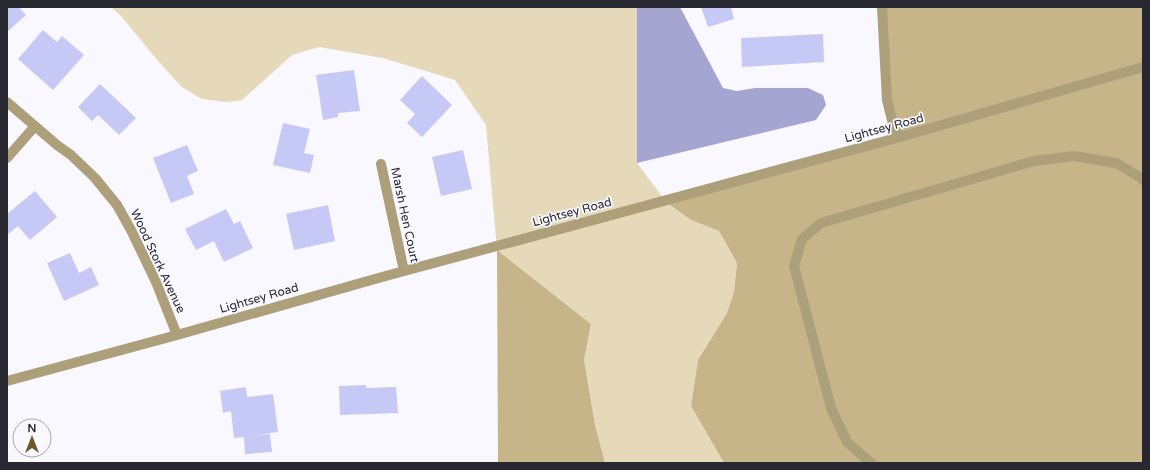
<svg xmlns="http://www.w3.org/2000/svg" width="1150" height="470" viewBox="0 0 1150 470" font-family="'Varela Round',sans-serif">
  <rect width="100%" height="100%" fill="#f8f8fe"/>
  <path fill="#e5d9ba" d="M 111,7 L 637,7 L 637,163 L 667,203 L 691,220 L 719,231 L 737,263 L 734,292 L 727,313 L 698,360 L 691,406 L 724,463 L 605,463 L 595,425 L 584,360 L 591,324 L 497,250 L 486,125 L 455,80 L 383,58 L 319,47 L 292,55 L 242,100 L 227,102 L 202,99 L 182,87 L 158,61 L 122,17 Z"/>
  <path fill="#c6b588" d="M 884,7 L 1143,7 L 1143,463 L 724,463 L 691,406 L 698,360 L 727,313 L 734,292 L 737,263 L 719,231 L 691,220 L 667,203 L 892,141 Z
    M 497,250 L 591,324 L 584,360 L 595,425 L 605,463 L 498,463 Z"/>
  <path fill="#a4a6d1" d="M 637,7 L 680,7 L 723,88 L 737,91 L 755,88 L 808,88 L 823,95 L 826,105 L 816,120 L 637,163 Z"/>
  <path fill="#c6c8f5" d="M 7,7 L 19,7 L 26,15 L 7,32 Z
    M 701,7 L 731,7 L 734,19 L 708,27 Z
    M 43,30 L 57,42 L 62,36 L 84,55 L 53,90 L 18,59 Z
    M 823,34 L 824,62 L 742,67 L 741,38 Z
    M 354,70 L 360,111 L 338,113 L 338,117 L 323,120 L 316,75 Z
    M 422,76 L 452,105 L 422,137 L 407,123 L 415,114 L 400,100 Z
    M 100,84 L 136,118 L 119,135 L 98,115 L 92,121 L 78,107 Z
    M 283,123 L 310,129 L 304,153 L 314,155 L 310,173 L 273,165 Z
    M 187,145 L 198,171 L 187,176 L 194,194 L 171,203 L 153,158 Z
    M 463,150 L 472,189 L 441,196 L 432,157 Z
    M 35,191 L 57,217 L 30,240 L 18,226 L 7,235 L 7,214 Z
    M 328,205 L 335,241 L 294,250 L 286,214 Z
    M 226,209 L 234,224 L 240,221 L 253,248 L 224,262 L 214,241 L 196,250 L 185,229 Z
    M 70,253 L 79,273 L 91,267 L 99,285 L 64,301 L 47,263 Z
    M 366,385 L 366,388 L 396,387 L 398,413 L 340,415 L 339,386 Z
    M 246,387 L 247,397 L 273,394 L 278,432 L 250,436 L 270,434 L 272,452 L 245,454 L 244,437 L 234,438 L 231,411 L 223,413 L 220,391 Z"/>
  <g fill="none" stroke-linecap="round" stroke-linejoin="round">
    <path stroke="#ad9f79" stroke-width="10" d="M 882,7 L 887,100 L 893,124 L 900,137
      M 7,102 L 57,145 L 71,155 L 95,178 L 117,205 L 131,230 L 156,282 L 177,335
      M 7,158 L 35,126
      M 381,164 L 404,271
      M 7,381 L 177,335 L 382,277 L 900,137 L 1143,67
      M 871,463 L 847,442 L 831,408 L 794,266 L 802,239 L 821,223 L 1034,161 L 1074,156 L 1116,163 L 1140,177 L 1143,180"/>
  </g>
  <g text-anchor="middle" stroke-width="3.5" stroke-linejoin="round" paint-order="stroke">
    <g font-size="12" fill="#282831" stroke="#f8f8fe">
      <text transform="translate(884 128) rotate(-15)" y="4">Lightsey Road</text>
      <text transform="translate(572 212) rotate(-15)" y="4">Lightsey Road</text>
      <text transform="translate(405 215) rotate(78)" y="4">Marsh Hen Court</text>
      <text transform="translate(158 261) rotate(65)" y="4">Wood Stork Avenue</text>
      <text transform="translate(259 298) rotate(-16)" y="4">Lightsey Road</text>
    </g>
  </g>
  <rect width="1150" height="470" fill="none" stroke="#282831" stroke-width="16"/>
  <g transform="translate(32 438)"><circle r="19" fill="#f8f8fe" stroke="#a5a5ac"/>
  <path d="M0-3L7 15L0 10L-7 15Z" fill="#6b5927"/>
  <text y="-6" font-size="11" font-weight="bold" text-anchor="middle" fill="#282831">N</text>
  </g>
</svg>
